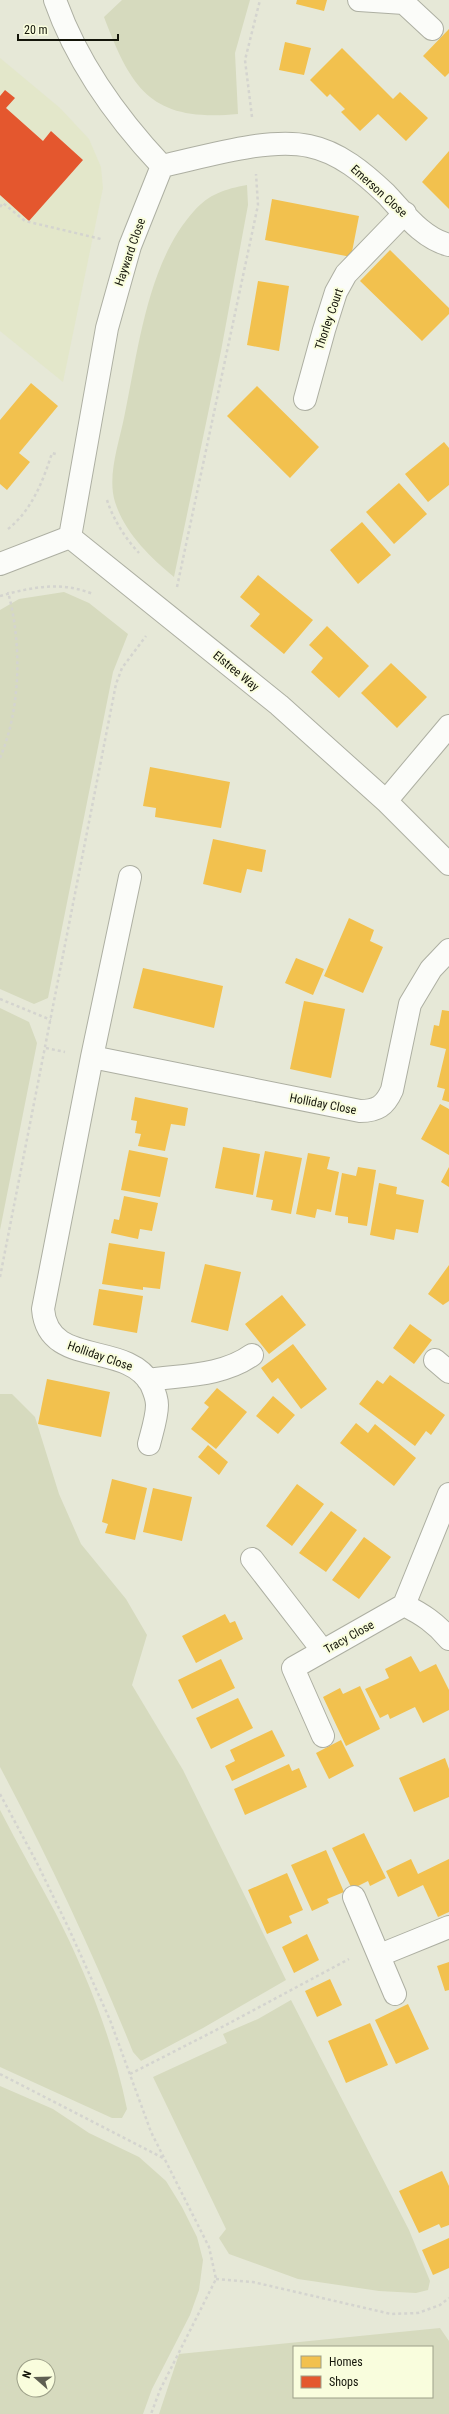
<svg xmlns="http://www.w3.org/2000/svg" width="449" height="2414" viewBox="0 0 449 2414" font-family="'Roboto Condensed',sans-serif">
  <rect width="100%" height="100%" fill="#e6e8d7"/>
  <path fill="#e3e7ca" d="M 0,58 L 60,108 L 89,139 L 101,167 L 103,188 L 63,382 L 0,331 Z"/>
  <path fill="#d6dabe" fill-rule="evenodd" d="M 122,0 L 250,0 L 235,53 L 238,114 C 152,122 132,91 104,17 Z
    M 247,185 L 248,205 L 221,351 L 174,577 C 149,556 125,533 115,502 C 107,476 119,443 124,418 C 138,352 147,263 194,211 C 209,194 225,189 247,185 Z
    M 64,592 L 89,603 L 128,634 L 113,672 L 48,998 L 34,1004 L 0,989 L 0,610 L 19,599 Z
    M 0,1008 L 29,1022 L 37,1043 L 0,1230 Z
    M 0,1394 L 12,1394 L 35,1417 L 59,1494 L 81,1544 L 126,1599 L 147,1635 L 132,1685 L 183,1770 L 286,1980 L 203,2028 L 141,2061 L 133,2052 C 94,1955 49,1859 0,1767 Z
    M 0,1810 C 18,1845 37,1878 55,1912 C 87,1974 113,2041 127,2109 L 122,2118 L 112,2118 L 0,2067 Z
    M 291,2000 L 409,2230 L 430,2281 L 428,2290 L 416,2293 L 379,2291 L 298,2279 L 229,2254 L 219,2238 L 226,2229 L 153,2077 L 227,2043 L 223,2034 L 258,2019 Z
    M 0,2086 L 53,2109 L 89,2133 L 139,2157 L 166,2181 L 182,2207 L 197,2237 L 203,2260 L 199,2290 L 190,2315 L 152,2389 L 143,2414 L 0,2414 ZM 24,2366 L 48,2366 L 48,2390 L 24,2390 Z
    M 440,2328 L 449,2341 L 449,2414 L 159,2414 L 179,2354 ZM 294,2347 L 432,2347 L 432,2397 L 294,2397 Z"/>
  <path fill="#f2c14e" d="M 297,0 L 327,0 L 324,11 L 296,4 Z
    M 449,29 L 449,73 L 445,77 L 423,56 Z
    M 285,42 L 311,48 L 304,75 L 279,70 Z
    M 342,48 L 393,99 L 400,92 L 428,118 L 406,141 L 378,114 L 360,131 L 341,112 L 345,109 L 330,94 L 327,97 L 310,80 Z
    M 449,151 L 449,209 L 422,182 Z
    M 272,199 L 359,216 L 351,257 L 265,240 Z
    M 390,250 L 449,308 L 449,314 L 422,341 L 360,281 Z
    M 258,281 L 289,286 L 279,351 L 247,345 Z
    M 31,383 L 58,406 L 19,453 L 30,462 L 7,490 L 0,484 L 0,420 Z
    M 257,386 L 319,447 L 290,478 L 227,416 Z
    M 444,442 L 449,448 L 449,485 L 428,502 L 405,474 Z
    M 399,483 L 427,514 L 394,544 L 366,512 Z
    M 362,522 L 391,555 L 358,584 L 330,550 Z
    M 258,575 L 313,620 L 284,654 L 250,626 L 260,614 L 240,597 Z
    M 327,626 L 369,666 L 339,698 L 311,672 L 323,658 L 309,645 Z
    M 391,663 L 427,697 L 397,728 L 361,693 Z
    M 150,767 L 230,782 L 221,828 L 155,817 L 156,808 L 143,806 Z
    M 213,839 L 266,850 L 262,872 L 247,869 L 241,893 L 203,884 Z
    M 349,918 L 374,930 L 370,941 L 383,947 L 363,993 L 324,976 Z
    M 296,958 L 324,969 L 313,995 L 285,983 Z
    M 143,968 L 223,986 L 214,1028 L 133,1008 Z
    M 304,1001 L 345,1009 L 331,1078 L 290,1069 Z
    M 442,1010 L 449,1011 L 449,1102 L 442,1100 L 445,1089 L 437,1087 L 446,1049 L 430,1045 L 434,1025 L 439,1026 Z
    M 135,1097 L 188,1108 L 185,1126 L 171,1124 L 165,1151 L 138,1146 L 141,1134 L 135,1133 L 137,1121 L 131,1120 Z
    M 440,1104 L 449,1109 L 449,1155 L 421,1139 Z
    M 223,1147 L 260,1154 L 253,1195 L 215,1188 Z
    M 129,1150 L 168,1158 L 160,1197 L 121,1190 Z
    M 265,1151 L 302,1158 L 291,1214 L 271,1210 L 273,1200 L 256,1197 Z
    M 308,1153 L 330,1157 L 327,1169 L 339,1172 L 331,1212 L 317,1209 L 315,1218 L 296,1214 Z
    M 358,1167 L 376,1170 L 367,1226 L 348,1223 L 348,1217 L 335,1215 L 342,1173 L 356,1176 Z
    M 449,1167 L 449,1187 L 441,1182 Z
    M 379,1183 L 397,1187 L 396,1194 L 424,1200 L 418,1233 L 396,1229 L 394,1240 L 370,1235 Z
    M 124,1196 L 158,1203 L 152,1231 L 140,1229 L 138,1239 L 111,1233 L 114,1219 L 119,1220 Z
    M 109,1243 L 165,1252 L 160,1289 L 143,1287 L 143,1290 L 102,1284 Z
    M 205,1264 L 241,1272 L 228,1331 L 191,1322 Z
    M 449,1265 L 449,1301 L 443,1305 L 428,1294 Z
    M 99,1289 L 143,1296 L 137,1333 L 93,1325 Z
    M 282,1295 L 306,1325 L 269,1354 L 245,1324 Z
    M 410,1324 L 432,1340 L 414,1364 L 393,1348 Z
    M 293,1344 L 327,1389 L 301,1409 L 278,1378 L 272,1383 L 261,1368 Z
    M 390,1375 L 445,1415 L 431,1435 L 426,1431 L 415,1446 L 359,1404 L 377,1380 L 383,1384 Z
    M 47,1379 L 110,1392 L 101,1437 L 38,1424 Z
    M 217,1388 L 247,1412 L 216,1449 L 191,1429 L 209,1407 L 204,1403 Z
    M 273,1396 L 295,1415 L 278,1434 L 256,1416 Z
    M 356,1423 L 368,1433 L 375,1424 L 416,1458 L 394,1486 L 340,1443 Z
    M 208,1445 L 228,1462 L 219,1475 L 198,1457 Z
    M 112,1479 L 147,1488 L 135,1540 L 105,1533 L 108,1524 L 102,1522 Z
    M 297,1484 L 324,1504 L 292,1546 L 266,1526 Z
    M 153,1488 L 192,1497 L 182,1541 L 143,1532 Z
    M 331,1511 L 357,1530 L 326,1572 L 299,1553 Z
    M 364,1537 L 391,1557 L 359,1599 L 332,1580 Z
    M 225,1614 L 230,1623 L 235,1621 L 243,1639 L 196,1663 L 182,1636 Z
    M 411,1656 L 420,1672 L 436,1664 L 449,1690 L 449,1710 L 423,1723 L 415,1707 L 390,1719 L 388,1714 L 380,1718 L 365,1689 L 389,1678 L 385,1669 Z
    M 221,1659 L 235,1688 L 192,1709 L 178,1680 Z
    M 360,1686 L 380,1729 L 346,1746 L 323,1697 L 340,1688 L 343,1694 Z
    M 238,1698 L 253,1728 L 211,1749 L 196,1718 Z
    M 272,1730 L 285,1756 L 232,1781 L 225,1766 L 235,1761 L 230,1750 Z
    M 341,1740 L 354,1766 L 329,1779 L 316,1753 Z
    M 445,1758 L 449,1769 L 449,1797 L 414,1812 L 399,1778 Z
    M 289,1764 L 292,1771 L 299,1768 L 307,1787 L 245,1815 L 234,1789 Z
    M 364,1833 L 386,1878 L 370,1886 L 368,1881 L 352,1889 L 332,1848 Z
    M 326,1850 L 344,1892 L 327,1899 L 329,1903 L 312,1911 L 291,1865 Z
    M 411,1859 L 418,1874 L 449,1859 L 449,1912 L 438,1917 L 423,1885 L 398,1897 L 386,1871 Z
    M 287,1873 L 303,1910 L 289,1916 L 292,1923 L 267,1934 L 248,1890 Z
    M 307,1934 L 319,1960 L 294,1973 L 282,1947 Z
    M 449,1962 L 449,1990 L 445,1991 L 437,1966 Z
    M 330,1979 L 342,2005 L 317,2017 L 305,1991 Z
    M 408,2004 L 429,2049 L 396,2064 L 375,2020 Z
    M 370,2023 L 388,2065 L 346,2083 L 328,2041 Z
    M 442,2171 L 449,2186 L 449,2225 L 441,2228 L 439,2224 L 419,2233 L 399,2191 Z
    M 449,2238 L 449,2268 L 433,2275 L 422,2250 Z"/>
  <path fill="#e4572e" d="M 5,90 L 15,98 L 6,108 L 43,141 L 51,131 L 83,160 L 29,221 L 0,195 L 0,96 Z"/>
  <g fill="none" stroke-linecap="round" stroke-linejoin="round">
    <defs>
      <path id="minor" d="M 55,0 C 77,63 117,118 162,166 L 130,246 L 107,328 L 70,537
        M 359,0 L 404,3 L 432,29
        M 162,166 C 204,157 268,137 309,146 C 339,152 364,173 386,194 C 404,213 422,238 449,245
        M 305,399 L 324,330 L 336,292 L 346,274 L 405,213
        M 70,537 L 279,705 L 386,801 L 449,864
        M 0,564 L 70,537
        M 386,801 L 449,726
        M 130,877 L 92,1057 L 43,1309 C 48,1369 126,1340 151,1384 C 154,1391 157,1397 157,1405 C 157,1417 152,1432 149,1444
        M 92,1057 L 360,1111 C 377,1111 385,1106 392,1090 L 410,1004 L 431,969 L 449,950
        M 435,1360 L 449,1372
        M 148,1380 C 183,1375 223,1376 252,1355
        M 449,1494 L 404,1605 C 422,1614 436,1623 449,1639
        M 252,1559 L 323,1651
        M 323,1736 L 293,1668 L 404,1605
        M 354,1897 L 395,1994
        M 380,1955 L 449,1927"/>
    </defs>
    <use href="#minor" stroke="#adafa2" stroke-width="24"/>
    <path stroke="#d4d4cf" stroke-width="2.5" stroke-dasharray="3 3" stroke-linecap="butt" d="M 252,117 L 245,60 L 260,0
      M 0,207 L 3,203 L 25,221 L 101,239
      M 107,500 C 113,519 125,538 139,553
      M 8,529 C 32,510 43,481 52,453 L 56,454
      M 177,587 L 258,205 L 256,174
      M 0,596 C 32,587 61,581 93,594
      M 0,758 C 21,708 22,644 8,592
      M 0,999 L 51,1020
      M 46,1048 L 65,1052
      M 0,1277 L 116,684 L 122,668 L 146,636
      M 0,1794 L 37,1863 L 69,1929 L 110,2020 L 151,2132 L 209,2247 L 216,2279 L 160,2390 L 151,2414
      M 0,2074 L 163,2158
      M 130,2074 L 224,2026 L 349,1959
      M 216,2279 L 253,2282 L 391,2314 L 418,2313 L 440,2305 L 449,2298"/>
    <use href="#minor" stroke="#fbfcf9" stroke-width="22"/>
  </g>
  <g text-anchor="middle" stroke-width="4" stroke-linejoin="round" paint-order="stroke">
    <g font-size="12" fill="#14150a" stroke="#f9fddd">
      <text transform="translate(379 191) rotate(42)" y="4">Emerson Close</text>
      <text transform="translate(130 252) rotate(-71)" y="4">Hayward Close</text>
      <text transform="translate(329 319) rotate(-71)" y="4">Thorley Court</text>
      <text transform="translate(236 671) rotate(39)" y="4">Elstree Way</text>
      <text transform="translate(323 1104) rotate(11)" y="4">Holliday Close</text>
      <text transform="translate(100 1356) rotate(19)" y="4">Holliday Close</text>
      <text transform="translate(349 1637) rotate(-29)" y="4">Tracy Close</text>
    </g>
  </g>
  <rect x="293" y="2346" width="140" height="52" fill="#f9fddd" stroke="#9da089"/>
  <rect x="301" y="2356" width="20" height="12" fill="#f2c14e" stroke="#9da089"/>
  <text x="329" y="2366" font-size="12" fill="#14150a">Homes</text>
  <rect x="301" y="2376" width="20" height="12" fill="#e4572e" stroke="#9da089"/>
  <text x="329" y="2386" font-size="12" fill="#14150a">Shops</text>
  <g transform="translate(36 2378) rotate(290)"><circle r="19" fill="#f9fddd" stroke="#9da089"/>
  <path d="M0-3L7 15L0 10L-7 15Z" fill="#5e5f52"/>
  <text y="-6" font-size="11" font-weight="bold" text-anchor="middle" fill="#14150a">N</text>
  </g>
  <path d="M18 34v6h100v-6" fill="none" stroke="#14150a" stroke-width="2"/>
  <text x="24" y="34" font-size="12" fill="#14150a" stroke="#f9fddd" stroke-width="3" paint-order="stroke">20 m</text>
</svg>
